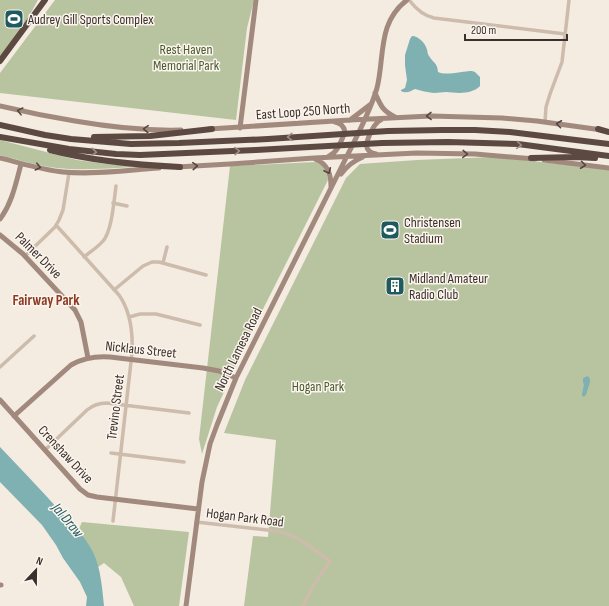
<svg xmlns="http://www.w3.org/2000/svg" width="609" height="606" viewBox="0 0 609 606" font-family="'Sofia Sans Condensed',sans-serif">
  <rect width="100%" height="100%" fill="#f4ebe1"/>
  <path fill="#b8c4a0" d="M 0,0 L 38,0 L 17,38 L 0,60 Z
    M 55,0 L 254,0 L 247,28 L 236,120 L 0,93 L 0,73 Z
    M 0,140 L 77,160 L 107,164 L 135,166 L 135,167 C 109,168 83,171 57,168 C 38,166 19,160 0,155 Z
    M 493,157 L 570,165 L 609,170 L 609,606 L 244,606 L 253,536 L 268,537 L 276,440 L 224,433 L 245,380 L 346,178 L 360,164 L 417,160 Z
    M 316,162 C 324,166 327,171 328,180 L 248,339 L 235,367 L 228,379 L 224,392 L 217,407 L 202,454 L 199,439 L 230,166 Z
    M 82,522 L 189,532 L 179,606 L 134,606 L 121,577 L 104,563 L 98,567 C 93,552 88,543 78,531 Z"/>
  <path fill="#7fb0b2" d="M 412,36 C 418,36 424,42 426,47 C 428,51 427,53 429,56 C 434,64 437,62 438,72 C 446,76 463,71 472,71 L 475,72 L 480,77 L 480,86 C 471,95 457,93 446,92 C 442,92 438,93 434,93 C 427,92 421,91 415,89 C 411,91 406,94 401,91 L 401,90 L 405,88 L 407,80 L 405,65 L 405,55 L 410,39 Z
    M 588,376 L 590,379 L 590,382 L 586,395 L 583,397 L 582,395 L 582,394 L 584,384 L 583,383 L 583,378 Z
    M 0,447 C 20,468 40,489 59,510 C 71,523 85,536 93,552 C 101,569 102,588 104,606 L 86,606 L 87,597 L 80,582 L 63,558 L 56,545 L 42,525 L 0,482 Z"/>
  <g fill="none" stroke-linecap="round" stroke-linejoin="round">
    <path stroke="#cdbbac" stroke-width="3.5" d="M 409,0 C 416,9 424,16 434,18 L 565,34
      M 545,122 L 546,107 L 550,94 L 562,62 L 569,0
      M 113,203 L 127,206
      M 56,225 L 119,295 C 131,312 133,333 132,353 L 113,521
      M 25,256 L 55,227 L 59,220 L 63,210 L 69,173
      M 84,257 C 90,252 98,247 103,241 C 112,231 114,200 116,186
      M 163,263 L 167,247
      M 114,290 L 143,266 L 152,262 L 159,262 L 206,275
      M 129,317 L 140,314 L 156,314 L 200,325
      M 0,367 L 34,336
      M 45,450 L 87,410 C 93,405 99,403 107,403 L 189,413
      M 111,453 L 184,462
      M 196,522 L 276,531 C 297,534 313,550 330,561 L 313,586 L 303,606"/>
    <path stroke="#a18a7d" stroke-width="5" d="M 375,93 C 381,106 382,110 395,117
      M 0,106 C 25,112 50,117 75,121 C 110,127 145,131 181,130
      M 350,120 L 371,104
      M 240,128 L 256,0
      M 209,129 L 350,120 L 431,116 L 502,118 L 537,121 L 602,130
      M 376,154 C 363,151 366,143 370,134 C 372,130 374,125 377,123 C 378,121 381,120 382,119
      M 329,156 C 338,152 341,141 345,132 C 344,126 341,123 335,122
      M 0,158 C 21,163 42,170 63,172 C 94,175 128,170 159,168
      M 315,159 C 328,164 331,174 331,187
      M 544,160 L 609,168
      M 177,167 L 230,164 L 314,158 L 417,153 L 475,154 L 535,159
      M 341,174 C 347,166 353,161 363,157
      M 0,219 C 12,203 16,183 21,164
      M 0,235 L 23,254 L 75,310 L 81,322 L 88,358
      M 0,400 L 80,489 L 88,495 L 97,497 L 198,509
      M 14,416 L 71,365 C 83,358 96,356 110,357 L 203,368 L 219,371 L 236,378
      M 0,585 L 1,585
      M 186,606 L 202,482 L 210,444 L 217,425 L 236,378 L 347,156 C 358,134 370,112 377,88 C 385,56 377,23 407,0"/>
    <path stroke="#5c4a42" stroke-width="6" d="M 0,61 L 45,0
      M 0,125 L 45,135 L 71,139 L 131,144 L 179,143 L 268,139 L 388,131 L 442,130 L 475,130 L 510,132 L 609,144
      M 598,129 L 609,132
      M 0,137 L 69,149 L 116,154 L 140,155 L 256,150 L 382,143 L 448,142 L 518,144 L 609,156
      M 94,137 L 150,136 L 212,129
      M 50,150 C 92,161 136,165 180,167
      M 531,158 L 576,157 L 595,158"/>
  </g>
  <defs><path id="oneway-chevron" d="M-2-3.5L2.5 0L-2 3.5" fill="none" stroke-width="1.6" stroke-linecap="round" stroke-linejoin="round"/></defs>
  <g stroke="#544640">
    <use href="#oneway-chevron" transform="translate(20 111) rotate(-166)"/>
    <use href="#oneway-chevron" transform="translate(429 116) rotate(179)"/>
    <use href="#oneway-chevron" transform="translate(559 124) rotate(-173)"/>
    <use href="#oneway-chevron" transform="translate(146 129) rotate(-177)"/>
    <use href="#oneway-chevron" transform="translate(465 154) rotate(2)"/>
    <use href="#oneway-chevron" transform="translate(583 165) rotate(7)"/>
    <use href="#oneway-chevron" transform="translate(195 166) rotate(-3)"/>
    <use href="#oneway-chevron" transform="translate(38 167) rotate(13)"/>
    <use href="#oneway-chevron" transform="translate(328 171) rotate(65)"/>
  </g>
  <g stroke="#9c8e87">
    <use href="#oneway-chevron" transform="translate(290 137) rotate(176)"/>
    <use href="#oneway-chevron" transform="translate(519 145) rotate(5)"/>
    <use href="#oneway-chevron" transform="translate(237 151) rotate(-2)"/>
    <use href="#oneway-chevron" transform="translate(94 152) rotate(5)"/>
  </g>
  <defs>
    <symbol id="stadium-square" viewBox="-11 -11 22 22"><rect x="-9" y="-9" width="18" height="18" rx="4" fill="#1f5a5e" stroke="#fbf5ee"/><path d="M0-5a6.5 5 0 1 0 0 10a6.5 5 0 1 0 0-10ZM-3.5-1.8h7v3.6h-7Z" fill="#fff"/></symbol>
    <symbol id="building-square" viewBox="-11 -11 22 22"><rect x="-9" y="-9" width="18" height="18" rx="4" fill="#1f5a5e" stroke="#fbf5ee"/><path d="M-4-6H4V6H1V3H-1V6H-4ZM-2.5-4.3h1.7v1.8h-1.7ZM.8-4.3h1.7v1.8H.8ZM-2.5-1h1.7V.8h-1.7ZM.8-1h1.7V.8H.8Z" fill="#fff"/></symbol>
  </defs>
  <g fill-rule="evenodd">
    <use href="#stadium-square" x="3" y="8" width="22" height="22"/>
    <use href="#stadium-square" x="379" y="219" width="22" height="22"/>
    <use href="#building-square" x="384" y="275" width="22" height="22"/>
  </g>
  <g text-anchor="middle" stroke-width="3" stroke-linejoin="round" paint-order="stroke">
    <g font-size="14" fill="#3b302b" stroke="#fbf5ee" text-anchor="start">
      <text x="28" y="24">Audrey Gill Sports Complex</text>
      <text x="404" y="227">Christensen<tspan x="404" dy="16">Stadium</tspan></text>
      <text x="409" y="283">Midland Amateur<tspan x="409" dy="16">Radio Club</tspan></text>
    </g>
    <g font-size="14" fill="#4a5a2e" stroke="#fbf5ee">
      <text x="186" y="54">Rest Haven<tspan x="186" dy="16">Memorial Park</tspan></text>
      <text x="318" y="391">Hogan Park</text>
    </g>
    <g font-size="14" fill="#3b302b" stroke="#fbf5ee">
      <text transform="translate(303 111) rotate(-4)" y="5">East Loop 250 North</text>
      <text transform="translate(39 255) rotate(45)" y="5">Palmer Drive</text>
      <text transform="translate(141 349) rotate(6)" y="5">Nicklaus Street</text>
      <text transform="translate(238 349) rotate(-64)" y="5">North Lamesa Road</text>
      <text transform="translate(115 407) rotate(-83)" y="5">Trevino Street</text>
      <text transform="translate(66 454) rotate(47)" y="5">Crenshaw Drive</text>
      <text transform="translate(245 517) rotate(7)" y="5">Hogan Park Road</text>
    </g>
    <g font-size="15" font-weight="bold" fill="#8c3b22" stroke="#fbf5ee">
      <text x="46" y="305">Fairway Park</text>
    </g>
    <g font-size="15" font-style="italic" fill="#1f5a5e" stroke="#fbf5ee">
      <text transform="translate(68 520) rotate(50)" y="5">Jal Draw</text>
    </g>
  </g>
  <g transform="translate(36 570) rotate(22)" stroke="#fbf5ee" stroke-width="3" paint-order="stroke">
  <path d="M0-3L7 15L0 10L-7 15Z" fill="#3b302b"/>
  <text y="-6" font-size="11" font-weight="bold" text-anchor="middle" fill="#3b302b">N</text>
  </g>
  <path d="M465 34v6h102v-6" fill="none" stroke="#3b302b" stroke-width="2"/>
  <text x="471" y="34" font-size="12" fill="#3b302b" stroke="#fbf5ee" stroke-width="3" paint-order="stroke">200 m</text>
</svg>
